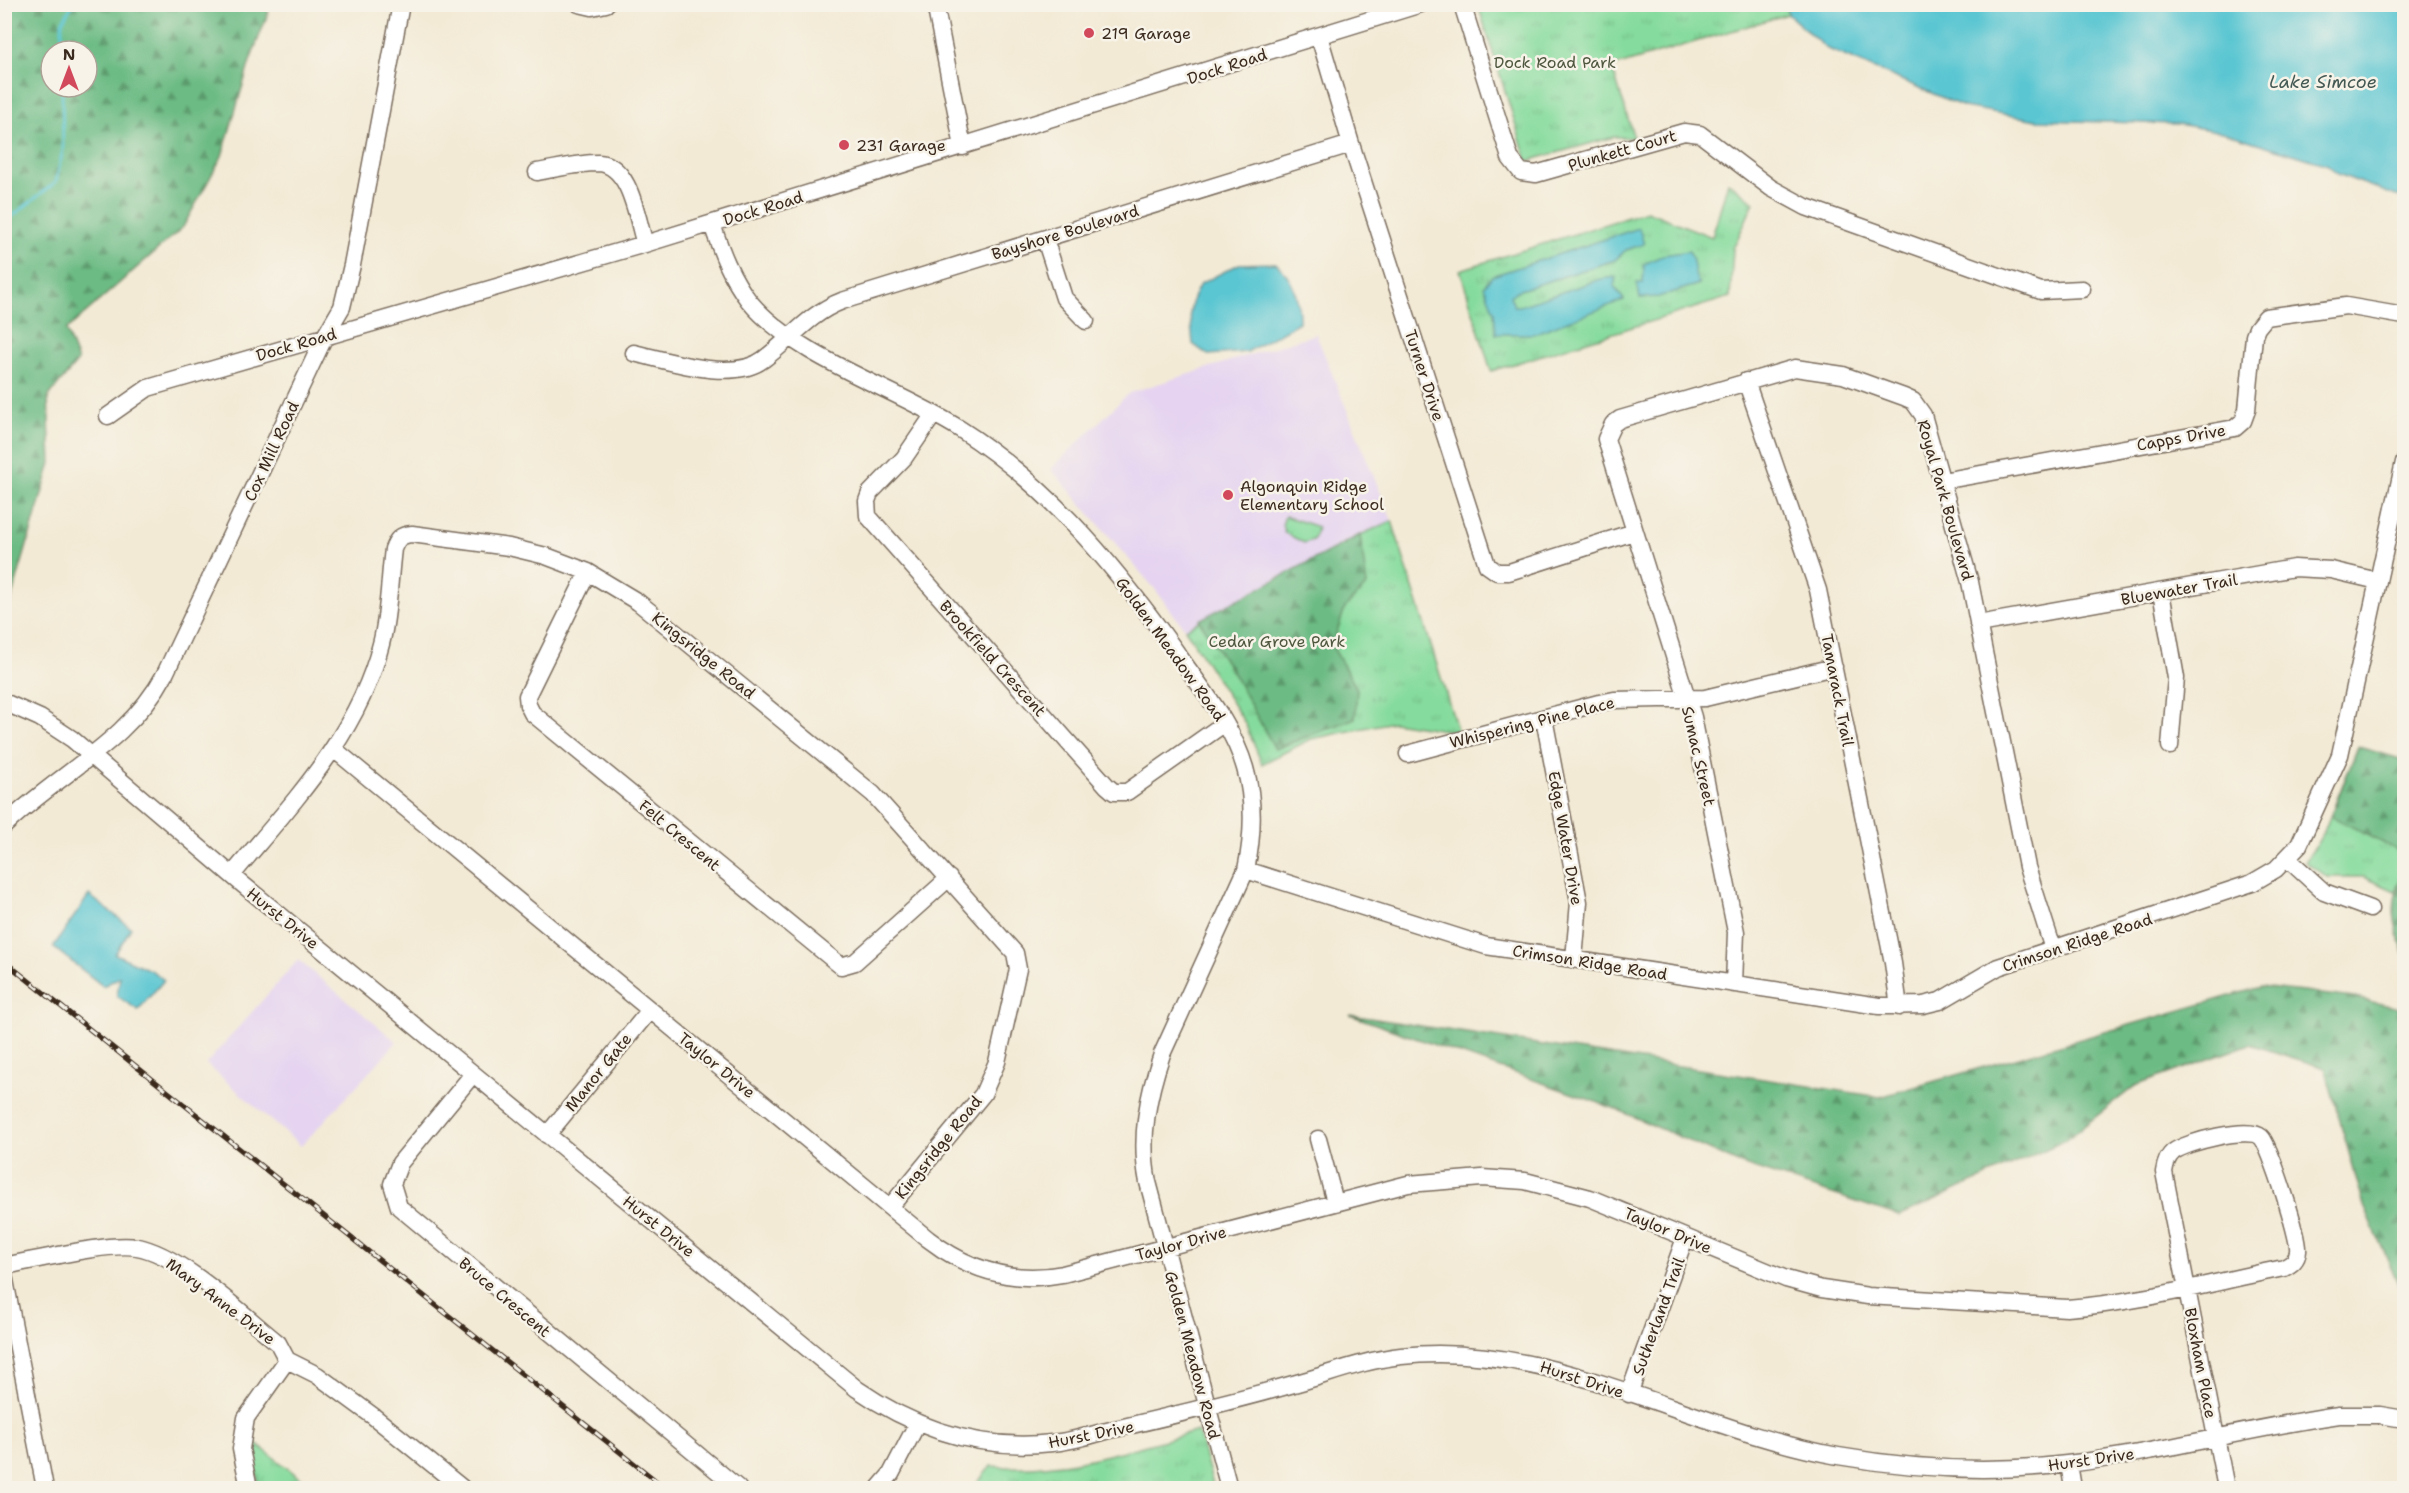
<svg xmlns="http://www.w3.org/2000/svg" width="2409" height="1493" viewBox="0 0 2409 1493" font-family="'Shantell Sans',sans-serif">
  <defs>
    <pattern id="grass-tufts" width="24" height="20" patternUnits="userSpaceOnUse" patternTransform="scale(1.5)"><rect width="24" height="20" fill="#85db9d"/><path d="M3 7l-1-3M5 7V3M7 7l1-3M15 17l-1-3M17 17v-4M19 17l1-3" fill="none" stroke="#74bc87"/></pattern>
    <pattern id="forest-firs" width="22" height="20" patternUnits="userSpaceOnUse" patternTransform="scale(1.5)"><rect width="22" height="20" fill="#6cbb84"/><path d="M5 1l3.5 6h-7zM16 11l3.5 6h-7z" fill="#5a986b"/></pattern>
  </defs>
  <rect width="100%" height="100%" fill="#f7f3e8"/>
  <filter id="ink" filterUnits="userSpaceOnUse"><feTurbulence type="fractalNoise" baseFrequency=".0167" numOctaves="2"/><feDisplacementMap in="SourceGraphic" scale="12" xChannelSelector="R" yChannelSelector="G"/><feConvolveMatrix kernelMatrix="1 2 1 2 8 2 1 2 1" color-interpolation-filters="sRGB"/></filter>
  <filter id="wash" filterUnits="userSpaceOnUse"><feTurbulence type="fractalNoise" baseFrequency=".008" numOctaves="4" result="noise"/><feDisplacementMap in="SourceGraphic" scale="24" xChannelSelector="R" yChannelSelector="G"/><feGaussianBlur stdDeviation="1.35" result="paint"/><feColorMatrix in="noise" values="0 0 0 0 0 0 0 0 0 0 0 0 0 0 0 0 0 1.4 0 .05"/><feComposite in="paint" operator="in"/></filter>
  <g filter="url(#wash)">
    <rect width="100%" height="100%" fill="#f3ead5"/>
    <path fill="#e5d3f1" d="M 1316,334 L 1392,521 L 1360,535 L 1185,629 L 1155,589 L 1051,469 L 1129,393 Z
      M 298,960 L 397,1042 L 301,1146 L 206,1064 Z"/>
    <path fill="url(#grass-tufts)" stroke="#60825e" stroke-width="1.5" d="M 1786,4 L 1788,14 L 1612,67 L 1634,138 L 1614,137 L 1527,161 L 1478,5 Z
      M 1728,182 L 1754,202 L 1733,249 L 1730,297 L 1491,371 L 1460,270 L 1647,211 L 1712,237 Z
      M 1285,516 L 1318,527 L 1313,540 L 1304,543 L 1285,533 L 1282,525 Z
      M 1392,521 L 1458,732 L 1393,722 L 1311,739 L 1262,764 L 1245,723 L 1185,629 L 1360,535 Z
      M 2358,747 L 2404,760 L 2404,873 L 2395,891 L 2364,877 L 2327,877 L 2305,862 L 2323,834 Z
      M 1198,1431 L 1214,1488 L 973,1488 L 991,1466 C 1063,1473 1130,1449 1198,1431 Z
      M 250,1439 L 313,1488 L 259,1488 Z"/>
    <path fill="url(#forest-firs)" stroke="#547251" stroke-width="1.5" fill-rule="evenodd" d="M 5,4 L 271,5 L 250,61 L 222,156 L 183,227 L 66,330 L 78,361 L 48,397 L 51,463 L 5,621 ZM 51,51 L 87,51 L 87,87 L 51,87 Z
      M 1360,535 L 1367,585 L 1345,608 L 1332,646 L 1357,689 L 1355,718 L 1275,749 L 1234,675 L 1199,620 Z
      M 2358,747 L 2404,760 L 2404,854 L 2331,816 Z
      M 2404,873 L 2404,954 C 2394,923 2388,904 2404,873 Z
      M 2261,987 L 2355,998 L 2404,1009 L 2404,1298 L 2364,1206 L 2325,1068 L 2250,1044 L 2135,1086 L 2066,1140 L 1899,1216 L 1738,1163 L 1616,1109 L 1350,1015 L 1880,1097 Z"/>
    <path fill="#5ac6d2" stroke="#4a7878" stroke-width="1.5" d="M 1786,5 L 2404,5 L 2404,199 L 2338,174 L 2328,165 L 2222,132 L 2178,124 L 2037,120 L 1964,107 L 1826,48 L 1788,14 Z
      M 1639,228 L 1644,244 L 1626,250 L 1615,260 L 1517,291 L 1510,296 L 1514,306 L 1520,306 L 1601,279 L 1616,277 L 1614,286 L 1624,300 L 1533,334 L 1496,334 L 1494,312 L 1484,286 L 1492,276 Z
      M 1689,251 C 1696,262 1692,273 1699,284 L 1658,297 L 1640,298 L 1637,283 L 1643,283 L 1644,264 L 1664,255 Z
      M 1276,263 C 1294,280 1299,298 1299,322 L 1247,352 L 1208,355 L 1193,344 L 1190,314 L 1193,298 L 1200,284 L 1239,264 Z
      M 89,895 L 131,928 L 115,954 L 152,971 L 164,980 L 138,1010 L 117,996 L 120,977 L 103,986 L 53,947 Z"/>
    <g fill="none" stroke-linecap="round" stroke-linejoin="round">
      <path stroke="#5ac6d2" stroke-width="3" d="M 62,51 L 62,22 L 73,4
        M 4,228 L 6,221 L 56,182 L 63,149 L 62,87"/>
    </g>
  </g>
  <g filter="url(#ink)">
    <g fill="none" stroke-linecap="round" stroke-linejoin="round">
      <defs>
        <path id="minor" d="M 579,4 L 592,7 L 606,4
          M 935,4 L 963,147
          M 1462,4 L 1510,158 L 1521,172 L 1536,174 L 1684,132 L 1700,134 L 1771,188 L 1806,207 L 2041,291 L 2082,289
          M 1319,36 L 1351,144 L 1487,565 L 1497,572 L 1509,572 L 1634,532
          M 537,172 C 556,169 578,163 598,163 C 631,164 637,220 645,244
          M 712,224 C 721,251 731,278 749,301 C 797,359 896,388 960,429 C 1054,489 1123,576 1186,666 C 1209,698 1234,730 1245,768 C 1255,802 1253,836 1246,870 L 1162,1054 C 1148,1095 1139,1138 1148,1182 L 1229,1488
          M 1045,239 L 1064,298 L 1086,321
          M 634,353 C 669,361 733,383 764,359 C 791,339 810,313 842,301 L 1351,144
          M 1746,381 L 1818,590 L 1893,963 L 1899,1007
          M 934,414 L 904,458 L 870,493 L 867,501 L 868,516 L 1107,786 L 1114,792 L 1127,792 L 1225,723
          M 108,416 L 148,388 L 645,244 L 1421,4
          M 1942,481 L 2235,428 L 2243,421 L 2247,410 L 2254,336 L 2257,328 L 2266,317 L 2346,306 L 2404,316
          M 588,572 L 527,696 L 528,705 L 532,713 L 841,966 L 855,962 L 949,878
          M 2161,592 L 2176,678 L 2170,746
          M 1978,624 L 2294,568 L 2331,570 L 2378,581
          M 4,702 L 40,718 L 72,739 L 241,883 L 857,1389 C 915,1429 980,1451 1052,1443 C 1075,1441 1096,1433 1119,1428 C 1179,1414 1238,1400 1297,1383 C 1332,1373 1365,1360 1401,1356 C 1554,1339 1690,1430 1838,1456 C 1913,1469 1992,1473 2067,1464 C 2159,1453 2248,1428 2339,1415 L 2380,1415 L 2404,1419
          M 1544,718 L 1579,902 L 1574,959
          M 335,750 L 928,1239 C 968,1270 1012,1284 1063,1274 L 1408,1184 L 1482,1178 L 1525,1181 L 1590,1198 L 1786,1279 L 1822,1289 L 1868,1296 L 2067,1308 C 2138,1303 2214,1282 2284,1268 C 2292,1264 2297,1260 2298,1251 C 2300,1239 2270,1145 2261,1137 C 2249,1126 2186,1142 2173,1152 C 2167,1157 2165,1165 2164,1172 L 2226,1488
          M 1408,754 L 1599,703 L 1614,700 L 1705,698 L 1834,667
          M 4,826 C 57,774 129,742 165,674 L 325,336 L 342,307 L 352,265 L 401,4
          M 2288,859 L 2324,892 L 2370,909
          M 1246,870 L 1486,946 L 1879,1006 L 1923,1005 L 1940,1001 L 1998,967 L 2252,883 L 2276,869 L 2299,845 L 2340,755 L 2404,462
          M 232,875 C 290,805 358,736 381,644 C 389,614 389,580 393,549 C 397,539 400,535 412,534 L 509,547 L 546,556 L 588,572 L 638,602 L 873,794 L 1015,953 L 1018,969 L 997,1062 L 983,1094 L 890,1207
          M 1734,984 L 1736,932 L 1693,717 L 1606,439 L 1613,424 L 1620,419 L 1795,368 L 1843,375 L 1904,397 L 1913,401 L 1923,415 L 1970,582 L 2027,867 L 2053,949
          M 473,1074 L 400,1163 L 392,1184 L 399,1207 L 738,1488
          M 547,1135 L 650,1010
          M 1318,1139 L 1335,1202
          M 4,1266 C 37,1260 108,1242 137,1247 C 180,1254 243,1315 278,1343 L 287,1360 L 317,1375 L 373,1416 L 462,1488
          M 4,1275 L 45,1488
          M 1629,1394 L 1685,1238
          M 2069,1464 L 2073,1488
          M 249,1488 L 241,1449 L 246,1418 L 287,1360
          M 879,1488 L 891,1474 L 917,1424"/>
      </defs>
      <use href="#minor" stroke="#7b6d5e" stroke-width="19"/>
      <use href="#minor" stroke="#fff" stroke-width="16"/>
      <defs>
        <path id="rail" d="M 4,961 L 665,1488"/>
      </defs>
      <use href="#rail" stroke="#3b2a1e" stroke-width="5"/>
      <use href="#rail" stroke="#f7f3e8" stroke-width="3" stroke-dasharray="9" stroke-linecap="butt"/>
    </g>
  </g>
  <g fill="#d1495b" stroke="#f7f3e8" stroke-width="2">
    <circle cx="1089" cy="33" r="6"/>
    <circle cx="844" cy="145" r="6"/>
    <circle cx="1228" cy="495" r="6"/>
  </g>
  <g text-anchor="middle" stroke-width="5" stroke-linejoin="round" paint-order="stroke">
    <g font-size="16" fill="#3b2a1e" stroke="#f7f3e8" text-anchor="start">
      <text x="1101" y="39">219 Garage</text>
      <text x="856" y="151">231 Garage</text>
      <text x="1240" y="492">Algonquin Ridge<tspan x="1240" dy="18">Elementary School</tspan></text>
    </g>
    <g font-size="16" fill="#4e563e" stroke="#f7f3e8">
      <text x="1555" y="68">Dock Road Park</text>
      <text x="1277" y="647">Cedar Grove Park</text>
    </g>
    <g font-size="16" fill="#3b2a1e" stroke="#f7f3e8">
      <text transform="translate(1227 66) rotate(-18)" y="6">Dock Road</text>
      <text transform="translate(1622 150) rotate(-16)" y="6">Plunkett Court</text>
      <text transform="translate(763 208) rotate(-17)" y="6">Dock Road</text>
      <text transform="translate(1065 232) rotate(-17)" y="6">Bayshore Boulevard</text>
      <text transform="translate(296 344) rotate(-16)" y="6">Dock Road</text>
      <text transform="translate(1425 375) rotate(72)" y="6">Turner Drive</text>
      <text transform="translate(2181 437) rotate(-10)" y="6">Capps Drive</text>
      <text transform="translate(271 451) rotate(-65)" y="6">Cox Mill Road</text>
      <text transform="translate(1946 500) rotate(74)" y="6">Royal Park Boulevard</text>
      <text transform="translate(2179 589) rotate(-10)" y="6">Bluewater Trail</text>
      <text transform="translate(1171 649) rotate(54)" y="6">Golden Meadow Road</text>
      <text transform="translate(704 655) rotate(39)" y="6">Kingsridge Road</text>
      <text transform="translate(993 658) rotate(48)" y="6">Brookfield Crescent</text>
      <text transform="translate(1838 690) rotate(79)" y="6">Tamarack Trail</text>
      <text transform="translate(1532 722) rotate(-14)" y="6">Whispering Pine Place</text>
      <text transform="translate(1699 756) rotate(77)" y="6">Sumac Street</text>
      <text transform="translate(680 835) rotate(40)" y="6">Felt Crescent</text>
      <text transform="translate(1566 838) rotate(80)" y="6">Edge Water Drive</text>
      <text transform="translate(283 918) rotate(39)" y="6">Hurst Drive</text>
      <text transform="translate(2077 942) rotate(-18)" y="6">Crimson Ridge Road</text>
      <text transform="translate(1590 962) rotate(9)" y="6">Crimson Ridge Road</text>
      <text transform="translate(717 1065) rotate(39)" y="6">Taylor Drive</text>
      <text transform="translate(598 1072) rotate(-51)" y="6">Manor Gate</text>
      <text transform="translate(938 1147) rotate(-51)" y="6">Kingsridge Road</text>
      <text transform="translate(659 1226) rotate(39)" y="6">Hurst Drive</text>
      <text transform="translate(1668 1230) rotate(23)" y="6">Taylor Drive</text>
      <text transform="translate(1181 1243) rotate(-15)" y="6">Taylor Drive</text>
      <text transform="translate(505 1297) rotate(40)" y="6">Bruce Crescent</text>
      <text transform="translate(221 1301) rotate(37)" y="6">Mary Anne Drive</text>
      <text transform="translate(1658 1316) rotate(-70)" y="6">Sutherland Trail</text>
      <text transform="translate(1193 1355) rotate(75)" y="6">Golden Meadow Road</text>
      <text transform="translate(2201 1363) rotate(79)" y="6">Bloxham Place</text>
      <text transform="translate(1582 1379) rotate(18)" y="6">Hurst Drive</text>
      <text transform="translate(1091 1434) rotate(-11)" y="6">Hurst Drive</text>
      <text transform="translate(2091 1459) rotate(-8)" y="6">Hurst Drive</text>
    </g>
    <g font-size="18" font-style="italic" fill="#445954" stroke="#f7f3e8">
      <text x="2323" y="88">Lake Simcoe</text>
    </g>
  </g>
  <rect width="2409" height="1493" fill="none" stroke="#f7f3e8" stroke-width="24"/>
  <g transform="translate(69 69)"><circle r="28" fill="#f7f3e8" stroke="#aca397" stroke-width="1.5"/>
  <path d="M0-4.5L10 22L0 15L-10 22Z" fill="#d1495b"/>
  <text y="-9" font-size="16" font-weight="bold" text-anchor="middle" fill="#3b2a1e">N</text>
  </g>
</svg>
